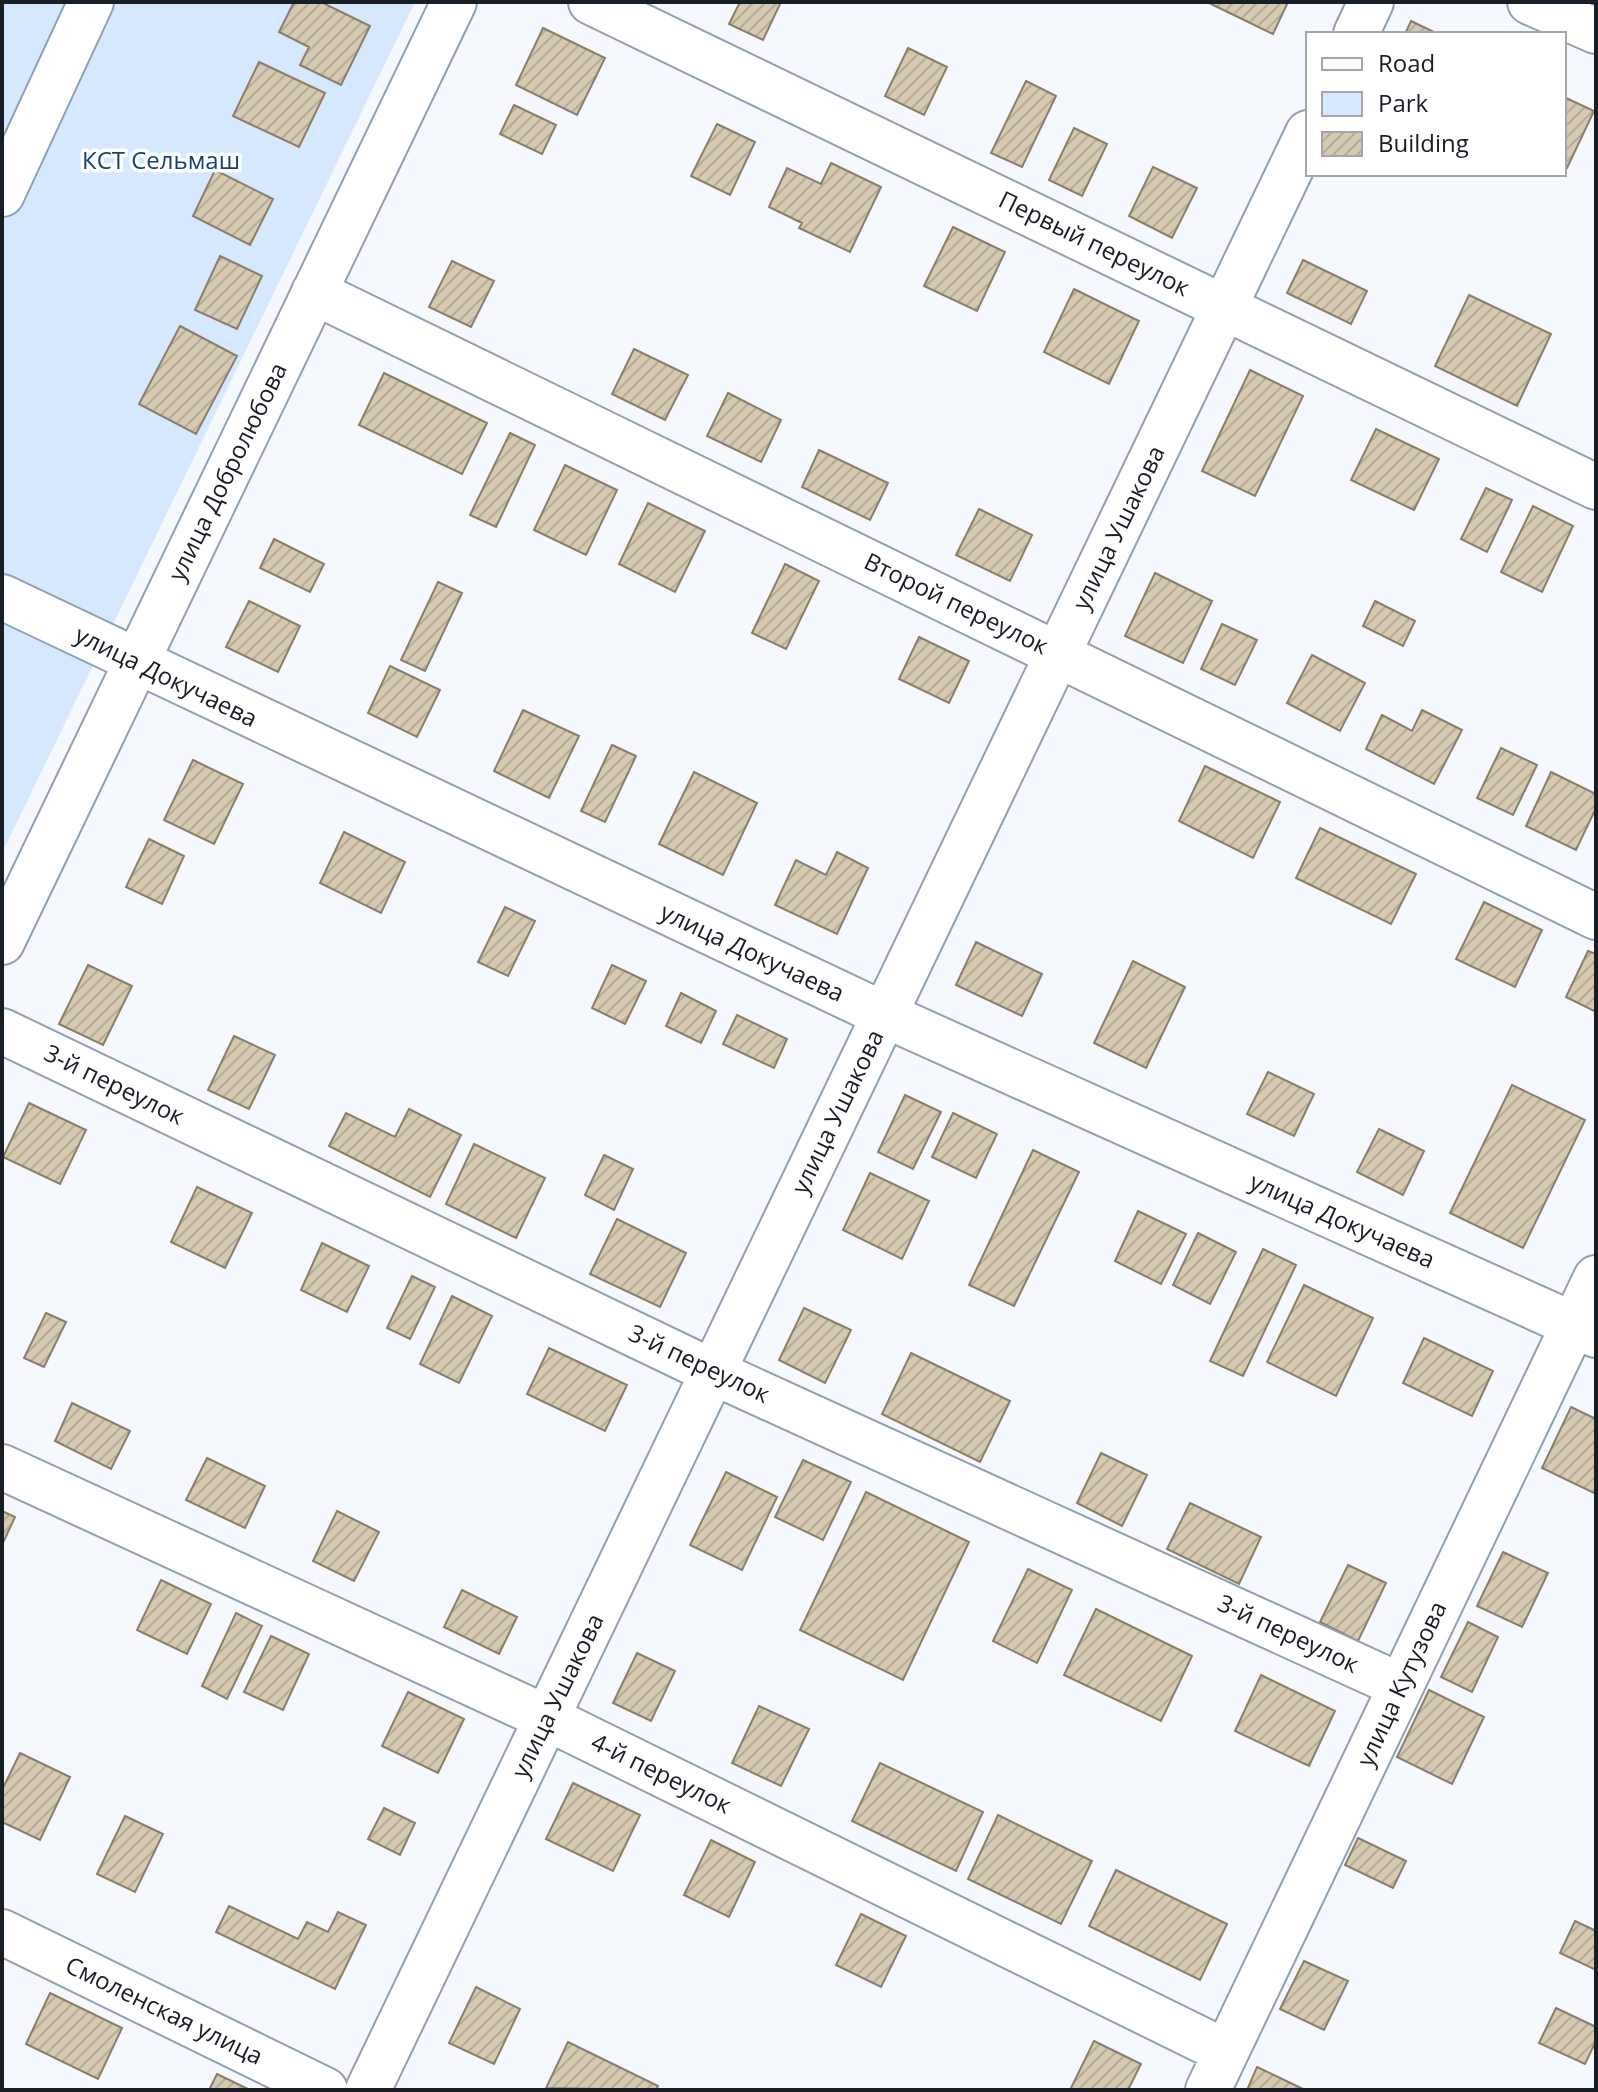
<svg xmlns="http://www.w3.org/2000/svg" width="1598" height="2092" viewBox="0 0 1598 2092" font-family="'Open Sans',sans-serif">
  <defs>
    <pattern id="building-hatch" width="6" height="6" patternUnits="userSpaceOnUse" patternTransform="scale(2)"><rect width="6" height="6" fill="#d6c9b1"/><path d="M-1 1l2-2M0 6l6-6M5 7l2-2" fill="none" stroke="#b7ac98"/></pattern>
  </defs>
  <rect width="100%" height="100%" fill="#f5f8fd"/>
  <path fill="#d6e8fe" d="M 2,2 L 415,2 L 2,853 Z"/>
  <path fill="url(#building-hatch)" stroke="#8a7e69" stroke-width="2" d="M 294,2 L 321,2 L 370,26 L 341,85 L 300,65 L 309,47 L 279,32 Z
    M 740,2 L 781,2 L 763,40 L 729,24 Z
    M 1207,2 L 1288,2 L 1273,34 Z
    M 1411,21 L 1438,34 L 1405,34 Z
    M 543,28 L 605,58 L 577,115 L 516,85 Z
    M 908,48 L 947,67 L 924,115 L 885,96 Z
    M 259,62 L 325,93 L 299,147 L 233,116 Z
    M 1026,81 L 1056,96 L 1022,167 L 991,153 Z
    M 1564,97 L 1594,111 L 1567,168 L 1564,167 Z
    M 514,105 L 556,125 L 542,154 L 500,134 Z
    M 717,124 L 755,142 L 730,195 L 691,176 Z
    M 1074,128 L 1107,144 L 1082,196 L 1049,180 Z
    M 831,163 L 881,187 L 850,252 L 799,228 L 802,223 L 769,207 L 787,168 L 821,184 Z
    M 1153,167 L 1197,188 L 1172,238 L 1129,216 Z
    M 215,170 L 273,199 L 250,245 L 193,216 Z
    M 953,227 L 1005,252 L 977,311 L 924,286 Z
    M 220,256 L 262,276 L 237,329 L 195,310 Z
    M 1303,260 L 1367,291 L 1351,324 L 1287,293 Z
    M 452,261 L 494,281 L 471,327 L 429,307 Z
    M 1074,289 L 1139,321 L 1109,384 L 1044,352 Z
    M 1469,295 L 1551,334 L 1517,406 L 1435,366 Z
    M 180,326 L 237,356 L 196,434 L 139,404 Z
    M 634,349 L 688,375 L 665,420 L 612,394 Z
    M 1250,370 L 1303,396 L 1255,496 L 1202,471 Z
    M 384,373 L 487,423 L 462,474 L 359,425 Z
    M 728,393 L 781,420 L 761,462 L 707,436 Z
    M 1376,429 L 1439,459 L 1414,510 L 1351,480 Z
    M 510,433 L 535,445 L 496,527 L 470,515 Z
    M 819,450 L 888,483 L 870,520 L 802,487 Z
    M 565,465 L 617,490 L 586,555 L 534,530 Z
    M 1486,488 L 1512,500 L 1487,552 L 1461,539 Z
    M 648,503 L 705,531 L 675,592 L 619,564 Z
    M 1533,506 L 1573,526 L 1542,592 L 1501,572 Z
    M 979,509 L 1032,535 L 1010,581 L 956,555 Z
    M 274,539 L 324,564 L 310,592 L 260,568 Z
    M 785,564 L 819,581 L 786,649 L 752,633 Z
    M 1155,573 L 1212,601 L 1183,663 L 1125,636 Z
    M 438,582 L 462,593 L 425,671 L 401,660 Z
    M 249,601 L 300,626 L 278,672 L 226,647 Z
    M 1375,601 L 1415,621 L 1403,646 L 1363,626 Z
    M 1222,624 L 1257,640 L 1235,685 L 1201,669 Z
    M 919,637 L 969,661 L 949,703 L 899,679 Z
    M 1312,655 L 1365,683 L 1340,731 L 1287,703 Z
    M 390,666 L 440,690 L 417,737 L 368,713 Z
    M 523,710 L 579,736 L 549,798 L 494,771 Z
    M 1422,710 L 1462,730 L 1434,784 L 1366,749 L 1382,715 L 1412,731 Z
    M 612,745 L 636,756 L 605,822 L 581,811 Z
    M 1501,748 L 1537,765 L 1513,815 L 1477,798 Z
    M 193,760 L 243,784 L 214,844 L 164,820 Z
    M 1205,766 L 1280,802 L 1253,858 L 1179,821 Z
    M 694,772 L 757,803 L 723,875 L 659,844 Z
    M 1551,772 L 1596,794 L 1596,808 L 1576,850 L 1526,826 Z
    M 1320,828 L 1416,874 L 1391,924 L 1296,878 Z
    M 344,832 L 405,862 L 381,913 L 320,883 Z
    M 149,839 L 184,856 L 162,904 L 126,887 Z
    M 837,852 L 868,868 L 837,934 L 775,905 L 796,860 L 826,875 Z
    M 1484,902 L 1542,930 L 1515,987 L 1456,959 Z
    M 505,907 L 535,921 L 508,976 L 478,962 Z
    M 976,942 L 1042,974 L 1022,1016 L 956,985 Z
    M 1588,951 L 1596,954 L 1596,1012 L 1566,997 Z
    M 1133,961 L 1185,987 L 1146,1068 L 1094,1043 Z
    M 88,965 L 132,986 L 103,1045 L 59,1024 Z
    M 612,965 L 646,981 L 625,1024 L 592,1008 Z
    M 681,993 L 716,1011 L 701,1043 L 666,1026 Z
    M 737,1015 L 787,1039 L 774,1068 L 723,1044 Z
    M 234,1036 L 275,1055 L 249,1109 L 208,1090 Z
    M 1268,1072 L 1314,1094 L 1294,1136 L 1247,1114 Z
    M 1512,1085 L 1585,1120 L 1523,1248 L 1450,1213 Z
    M 905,1095 L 941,1112 L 913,1169 L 878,1152 Z
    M 29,1103 L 86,1130 L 60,1184 L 3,1157 Z
    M 409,1109 L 461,1135 L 430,1197 L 329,1146 L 346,1113 L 395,1137 Z
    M 953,1113 L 997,1134 L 976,1178 L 932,1157 Z
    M 1379,1129 L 1424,1151 L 1403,1195 L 1357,1172 Z
    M 474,1144 L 545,1178 L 516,1238 L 446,1204 Z
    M 1033,1150 L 1079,1172 L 1014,1306 L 969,1285 Z
    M 604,1155 L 633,1169 L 614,1210 L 585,1195 Z
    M 870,1173 L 929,1201 L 902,1259 L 843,1230 Z
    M 197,1187 L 252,1213 L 225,1268 L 171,1242 Z
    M 1138,1211 L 1186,1234 L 1161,1284 L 1115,1261 Z
    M 617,1219 L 686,1253 L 660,1307 L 590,1274 Z
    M 1198,1233 L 1236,1252 L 1210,1304 L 1173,1285 Z
    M 322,1243 L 369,1266 L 347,1312 L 301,1290 Z
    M 1263,1249 L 1296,1265 L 1243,1376 L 1210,1361 Z
    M 412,1276 L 435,1287 L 410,1339 L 387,1328 Z
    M 1304,1285 L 1373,1318 L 1336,1396 L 1267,1362 Z
    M 452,1296 L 492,1316 L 459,1383 L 420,1364 Z
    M 804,1308 L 851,1330 L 825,1383 L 779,1360 Z
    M 46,1313 L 66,1322 L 44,1367 L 24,1358 Z
    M 1424,1338 L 1493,1371 L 1472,1416 L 1403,1383 Z
    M 549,1348 L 627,1385 L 605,1431 L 527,1394 Z
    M 911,1353 L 1010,1401 L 980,1462 L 882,1414 Z
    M 72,1403 L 130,1431 L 111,1469 L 55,1441 Z
    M 1571,1407 L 1596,1419 L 1596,1494 L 1542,1468 Z
    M 1101,1453 L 1147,1475 L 1122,1526 L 1077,1503 Z
    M 207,1458 L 265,1486 L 245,1528 L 186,1500 Z
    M 803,1460 L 851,1482 L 823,1540 L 775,1517 Z
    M 726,1472 L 777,1497 L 742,1570 L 690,1545 Z
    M 866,1492 L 969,1542 L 903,1680 L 800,1630 Z
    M 1190,1503 L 1261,1537 L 1239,1584 L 1167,1549 Z
    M 2,1511 L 15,1517 L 2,1545 Z
    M 337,1511 L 379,1532 L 354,1581 L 313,1561 Z
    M 1503,1552 L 1548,1573 L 1522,1627 L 1477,1606 Z
    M 1348,1565 L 1386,1583 L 1358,1641 L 1320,1622 Z
    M 1028,1569 L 1072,1590 L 1037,1663 L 993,1641 Z
    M 161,1580 L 211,1604 L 187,1654 L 137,1630 Z
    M 462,1590 L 517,1617 L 499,1654 L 444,1627 Z
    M 1096,1609 L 1192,1656 L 1161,1721 L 1064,1675 Z
    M 236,1613 L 262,1626 L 227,1699 L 202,1686 Z
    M 1468,1622 L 1498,1637 L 1472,1692 L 1441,1677 Z
    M 271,1636 L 309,1654 L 283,1710 L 244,1692 Z
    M 637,1653 L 675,1671 L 651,1721 L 613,1703 Z
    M 1261,1675 L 1335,1711 L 1309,1766 L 1235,1731 Z
    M 1429,1690 L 1484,1717 L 1452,1784 L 1397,1757 Z
    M 408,1692 L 464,1719 L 438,1773 L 382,1746 Z
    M 759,1706 L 809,1729 L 781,1786 L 732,1763 Z
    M 20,1753 L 70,1777 L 40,1840 L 2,1822 L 2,1790 Z
    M 880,1763 L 983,1812 L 956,1871 L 852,1821 Z
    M 573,1783 L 640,1815 L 613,1871 L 546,1839 Z
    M 384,1808 L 415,1823 L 400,1855 L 368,1839 Z
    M 998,1815 L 1092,1861 L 1061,1924 L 968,1879 Z
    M 125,1816 L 163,1834 L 135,1892 L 97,1874 Z
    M 1358,1838 L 1406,1861 L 1393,1888 L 1345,1865 Z
    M 711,1840 L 755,1862 L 729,1917 L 684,1895 Z
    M 1116,1870 L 1227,1924 L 1200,1980 L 1089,1926 Z
    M 229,1906 L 298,1939 L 307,1922 L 328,1932 L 338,1912 L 366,1925 L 335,1989 L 216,1932 Z
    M 861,1914 L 906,1936 L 881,1987 L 836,1965 Z
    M 1575,1921 L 1596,1931 L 1596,1970 L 1560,1953 Z
    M 1304,1961 L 1348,1981 L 1324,2030 L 1280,2009 Z
    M 476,1987 L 520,2009 L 494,2064 L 449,2043 Z
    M 50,1993 L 122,2028 L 98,2079 L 26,2044 Z
    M 1556,2008 L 1596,2027 L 1596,2041 L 1585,2064 L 1539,2043 Z
    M 1094,2041 L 1141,2064 L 1128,2090 L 1070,2090 Z
    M 568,2042 L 658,2086 L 656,2090 L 546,2088 Z
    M 1257,2067 L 1305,2090 L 1247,2090 Z
    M 217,2074 L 250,2090 L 209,2090 Z"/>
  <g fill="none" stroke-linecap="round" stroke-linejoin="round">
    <defs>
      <path id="minor" d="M 591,2 L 1596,487
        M 1530,2 L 1596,31
        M 1356,34 L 1371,2
        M 2,194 L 91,2
        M 314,292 L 1596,917
        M 2,597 L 885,1015 L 1596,1335
        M 2,942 L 454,2
        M 2,1031 L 713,1372 L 1401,1686
        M 2,1467 L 547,1718 L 1226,2052
        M 2,1932 L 325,2090
        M 368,2090 L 1308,133
        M 1208,2090 L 1596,1278"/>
    </defs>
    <use href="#minor" stroke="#90a0b4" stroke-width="48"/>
    <use href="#minor" stroke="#fff" stroke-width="44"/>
  </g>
  <g text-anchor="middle" stroke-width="7" stroke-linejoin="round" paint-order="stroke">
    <g font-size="24" fill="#124278" stroke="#fff">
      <text x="161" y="169">КСТ Сельмаш</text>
    </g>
    <g font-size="24" fill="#181e25" stroke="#fff">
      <text transform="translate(1094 244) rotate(26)" y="8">Первый переулок</text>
      <text transform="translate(228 472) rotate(-64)" y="8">улица Добролюбова</text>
      <text transform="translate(1119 528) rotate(-64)" y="8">улица Ушакова</text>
      <text transform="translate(956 604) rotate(26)" y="8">Второй переулок</text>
      <text transform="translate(166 677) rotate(26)" y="8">улица Докучаева</text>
      <text transform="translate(752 953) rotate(25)" y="8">улица Докучаева</text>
      <text transform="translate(114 1085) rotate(26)" y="8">3-й переулок</text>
      <text transform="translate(838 1112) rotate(-64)" y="8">улица Ушакова</text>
      <text transform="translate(1342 1221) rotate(24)" y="8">улица Докучаева</text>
      <text transform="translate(699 1364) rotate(25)" y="8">3-й переулок</text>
      <text transform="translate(1288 1634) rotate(25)" y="8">3-й переулок</text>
      <text transform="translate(1402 1684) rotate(-65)" y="8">улица Кутузова</text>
      <text transform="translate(558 1696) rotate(-64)" y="8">улица Ушакова</text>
      <text transform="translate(661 1774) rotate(26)" y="8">4-й переулок</text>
      <text transform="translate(164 2011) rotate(26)" y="8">Смоленская улица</text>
    </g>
  </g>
  <rect width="1598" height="2092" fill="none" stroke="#181e25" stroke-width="8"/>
  <rect x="1306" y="32" width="260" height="144" fill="#ffffff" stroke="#a3a5a8" stroke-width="2"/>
  <rect x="1322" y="58" width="40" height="12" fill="#ffffff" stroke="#a3a5a8" stroke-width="2"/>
  <text x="1378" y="72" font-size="24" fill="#181e25">Road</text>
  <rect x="1322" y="92" width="40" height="24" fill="#d6e8fe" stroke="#a3a5a8" stroke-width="2"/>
  <text x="1378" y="112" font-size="24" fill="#181e25">Park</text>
  <rect x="1322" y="132" width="40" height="24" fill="url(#building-hatch)" stroke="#a3a5a8" stroke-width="2"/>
  <text x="1378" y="152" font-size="24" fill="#181e25">Building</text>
</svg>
